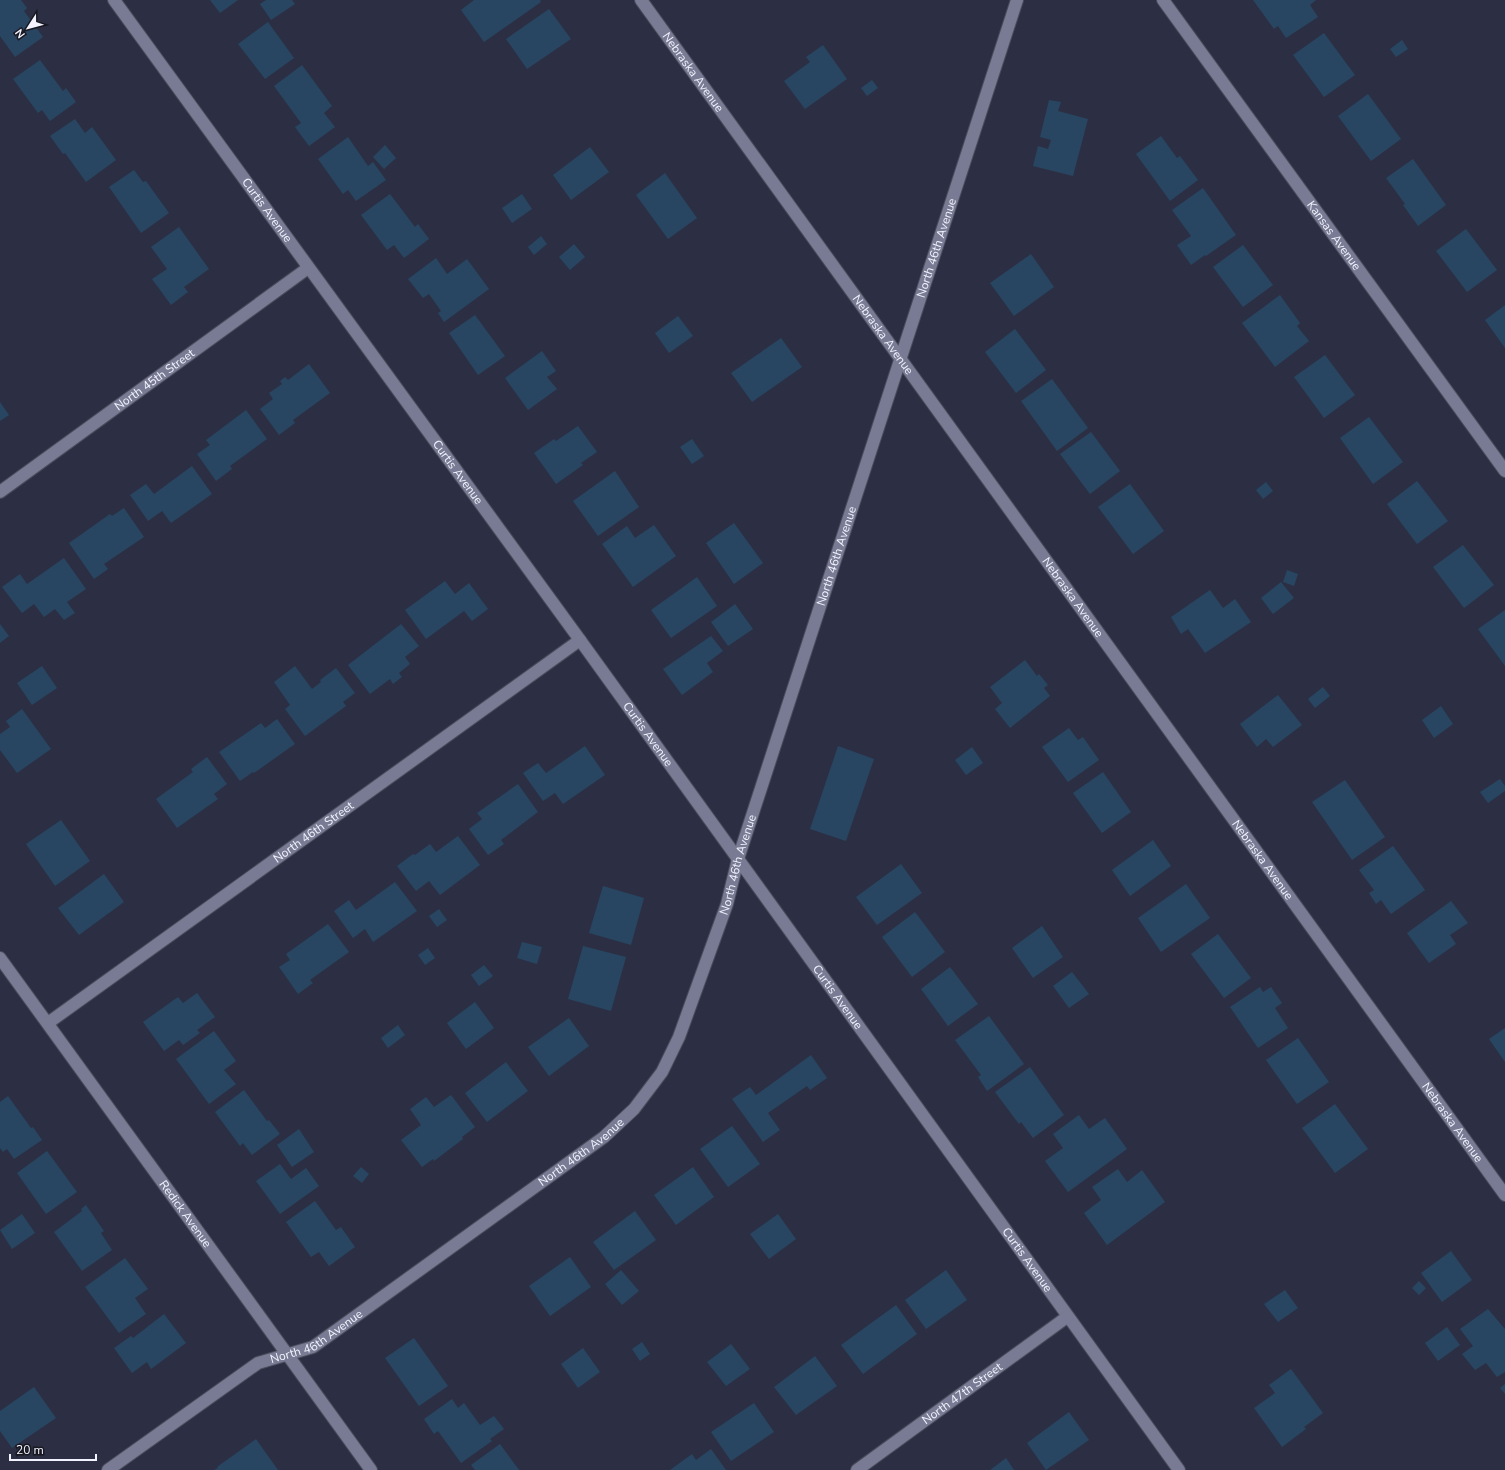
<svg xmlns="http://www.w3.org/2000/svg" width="1505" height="1470" viewBox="0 0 1505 1470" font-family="'Nunito Sans',sans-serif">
  <rect width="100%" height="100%" fill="#2c2f43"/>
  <path fill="#284661" d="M 0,0 L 21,0 L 27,8 L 24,11 L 43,37 L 15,57 L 0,36 Z
    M 210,0 L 238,0 L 220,13 Z
    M 266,0 L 292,0 L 295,4 L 271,20 L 260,4 Z
    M 474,0 L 540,0 L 541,2 L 484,42 L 461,10 Z
    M 1253,0 L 1316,0 L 1310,5 L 1318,17 L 1286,38 L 1278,26 L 1274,29 Z
    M 549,9 L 571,39 L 527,69 L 506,39 Z
    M 268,22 L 294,58 L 265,79 L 238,44 Z
    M 1324,33 L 1355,75 L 1324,97 L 1293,55 Z
    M 1402,40 L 1408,49 L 1396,57 L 1390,49 Z
    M 823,45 L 847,79 L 805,109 L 784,81 L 810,62 L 806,57 Z
    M 40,60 L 63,91 L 66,88 L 76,102 L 50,121 L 42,110 L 38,113 L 13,79 Z
    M 302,65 L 332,106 L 324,113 L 335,127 L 309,146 L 295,127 L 301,123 L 274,86 Z
    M 872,80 L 878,88 L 867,96 L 861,88 Z
    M 1368,94 L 1401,139 L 1371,161 L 1338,116 Z
    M 1049,100 L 1061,102 L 1058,111 L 1088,119 L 1073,176 L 1033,166 L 1038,146 L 1048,149 L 1051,140 L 1040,137 Z
    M 75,119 L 85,133 L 92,127 L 116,160 L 86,182 L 65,153 L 63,154 L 50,136 Z
    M 1161,136 L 1177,158 L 1180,156 L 1198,180 L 1170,201 L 1136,154 Z
    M 348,137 L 368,166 L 373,162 L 386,180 L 356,201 L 348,190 L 343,194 L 318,159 Z
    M 385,145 L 396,158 L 384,169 L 373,157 Z
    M 590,147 L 609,172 L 571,200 L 553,175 Z
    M 1413,159 L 1446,205 L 1418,226 L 1403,205 L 1405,204 L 1386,178 Z
    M 134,170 L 143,182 L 146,181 L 169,213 L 141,233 L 109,187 Z
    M 665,173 L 697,218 L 668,239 L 636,195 Z
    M 1203,188 L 1236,235 L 1206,256 L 1205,255 L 1191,265 L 1177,245 L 1191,236 L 1172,210 Z
    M 390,194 L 415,227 L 418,224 L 429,239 L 404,258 L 394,245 L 387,250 L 361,215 Z
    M 522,194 L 532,209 L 512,223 L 502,208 Z
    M 179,227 L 209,269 L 184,287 L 188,292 L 171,305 L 152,279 L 167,269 L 151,247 Z
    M 1466,229 L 1497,270 L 1467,292 L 1436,251 Z
    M 541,236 L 547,244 L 534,255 L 528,247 Z
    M 574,244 L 585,257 L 570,270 L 559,257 Z
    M 1243,245 L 1273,285 L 1243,307 L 1213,267 Z
    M 1031,254 L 1054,287 L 1014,316 L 990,283 Z
    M 436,258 L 447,274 L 467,259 L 489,289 L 444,322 L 438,313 L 441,311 L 429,294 L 423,298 L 408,279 Z
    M 1280,295 L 1300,323 L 1297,326 L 1309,341 L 1275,367 L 1242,323 Z
    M 1505,305 L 1505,348 L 1485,320 Z
    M 475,315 L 505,356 L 478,375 L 449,333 Z
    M 678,316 L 693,336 L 669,353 L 655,333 Z
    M 1015,329 L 1046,370 L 1016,393 L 985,352 Z
    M 781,338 L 802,367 L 752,402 L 731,373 Z
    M 542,351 L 556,371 L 547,377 L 557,389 L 528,410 L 505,378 Z
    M 1325,355 L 1355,395 L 1324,418 L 1294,377 Z
    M 309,364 L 330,393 L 293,420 L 295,423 L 279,435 L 260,409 L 273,399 L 269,393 L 282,384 L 280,381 L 285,377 L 288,380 Z
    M 1052,379 L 1088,428 L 1057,451 L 1021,401 Z
    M 0,402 L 9,415 L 0,421 Z
    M 246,410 L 267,439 L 230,466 L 232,469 L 216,481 L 197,454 L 210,445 L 206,440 Z
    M 1369,417 L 1403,462 L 1373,484 L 1340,438 Z
    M 578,426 L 597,452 L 581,463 L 583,465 L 556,484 L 534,453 L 554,439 L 556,441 Z
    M 1091,432 L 1120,471 L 1090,494 L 1060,454 Z
    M 692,439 L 704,456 L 692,464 L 680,447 Z
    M 192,466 L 212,494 L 171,523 L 162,511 L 148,521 L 130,495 L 146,484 L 154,494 Z
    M 615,471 L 639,507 L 598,536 L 573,501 Z
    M 1417,481 L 1448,521 L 1417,544 L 1387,504 Z
    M 1266,482 L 1273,491 L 1263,499 L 1256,490 Z
    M 1130,484 L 1164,531 L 1133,554 L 1098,507 Z
    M 124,508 L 144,537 L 104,564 L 108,569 L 94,579 L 69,543 L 110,514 L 112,516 Z
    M 734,523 L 763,563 L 734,584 L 706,543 Z
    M 654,525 L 676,556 L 633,587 L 602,544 L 627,526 L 635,538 Z
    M 1463,545 L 1494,585 L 1464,608 L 1433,567 Z
    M 64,558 L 86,589 L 67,602 L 75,613 L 64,620 L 55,609 L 44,617 L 34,604 L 22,613 L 2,587 L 20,574 L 27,584 Z
    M 1287,570 L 1298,574 L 1294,586 L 1283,582 Z
    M 697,577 L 717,606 L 671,638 L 651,610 Z
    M 445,581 L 455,594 L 469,583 L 488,609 L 472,621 L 464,611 L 426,639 L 405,610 Z
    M 1281,582 L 1294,598 L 1273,614 L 1261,598 Z
    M 1210,590 L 1223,608 L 1235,599 L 1251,622 L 1205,653 L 1188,629 L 1181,634 L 1171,617 Z
    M 735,604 L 753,629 L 728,646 L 711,622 Z
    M 1505,610 L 1505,666 L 1478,629 Z
    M 0,624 L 9,636 L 0,643 Z
    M 401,624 L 419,646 L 405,657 L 410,664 L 399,673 L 402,677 L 393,684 L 390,679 L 370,694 L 348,665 Z
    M 711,636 L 723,651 L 707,663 L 713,672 L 682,695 L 663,669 Z
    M 1025,660 L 1037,676 L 1039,674 L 1048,685 L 1044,688 L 1050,696 L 1010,728 L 995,709 L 1002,703 L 990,687 Z
    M 42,666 L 57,688 L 32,705 L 17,683 Z
    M 295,666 L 312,689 L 321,682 L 320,680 L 336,668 L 355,693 L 343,702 L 346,706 L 305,736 L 285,709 L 290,705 L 274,682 Z
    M 1323,687 L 1330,696 L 1315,708 L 1308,699 Z
    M 1278,695 L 1302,725 L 1273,747 L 1266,739 L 1257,747 L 1240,724 Z
    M 1441,706 L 1453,724 L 1434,738 L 1422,720 Z
    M 22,709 L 51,749 L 17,773 L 0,750 L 0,734 L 10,727 L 6,721 Z
    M 277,719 L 295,744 L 254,773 L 253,772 L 240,781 L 219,752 L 261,723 L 265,728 Z
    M 1069,728 L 1078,740 L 1083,737 L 1099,760 L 1068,782 L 1042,747 Z
    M 585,746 L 605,775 L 563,804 L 555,793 L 543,801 L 523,773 L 538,763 L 546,773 Z
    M 838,746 L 874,759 L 846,841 L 810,829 Z
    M 972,747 L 983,763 L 966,775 L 955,760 Z
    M 207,757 L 227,784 L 214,794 L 218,799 L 177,828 L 156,799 L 193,772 L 191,769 Z
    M 1103,772 L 1131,812 L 1102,833 L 1073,793 Z
    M 1500,779 L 1505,786 L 1505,791 L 1488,803 L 1480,792 Z
    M 1345,780 L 1385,837 L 1352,860 L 1312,802 Z
    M 518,784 L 538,812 L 501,840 L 504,844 L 488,855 L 469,829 L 482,819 L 477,813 Z
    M 61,820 L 90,861 L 55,886 L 26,844 Z
    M 458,836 L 480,865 L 440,895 L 429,881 L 416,891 L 397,866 L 413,854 L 415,855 L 430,844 L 436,852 Z
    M 1153,840 L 1171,866 L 1130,896 L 1112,870 Z
    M 1393,846 L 1425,890 L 1391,914 L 1381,900 L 1376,904 L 1369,893 L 1374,890 L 1359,870 Z
    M 901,864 L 922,893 L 877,925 L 856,897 Z
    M 104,874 L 124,902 L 79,935 L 58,908 Z
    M 395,882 L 417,911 L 373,942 L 365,929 L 353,938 L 334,911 L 349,900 L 356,910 Z
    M 1186,884 L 1210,918 L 1161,952 L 1138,918 Z
    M 603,886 L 644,898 L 631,945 L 589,933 Z
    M 1451,901 L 1468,923 L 1450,935 L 1456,944 L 1429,963 L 1407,933 Z
    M 439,909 L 447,920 L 437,927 L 429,916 Z
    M 915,912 L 945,952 L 912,977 L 882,937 Z
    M 328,924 L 349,952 L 310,980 L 313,983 L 298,994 L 279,967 L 290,960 L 286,954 Z
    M 1042,926 L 1063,957 L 1033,978 L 1012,948 Z
    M 1218,934 L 1251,978 L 1224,998 L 1191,954 Z
    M 522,942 L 542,947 L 537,964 L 517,958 Z
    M 583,946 L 626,957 L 611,1011 L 568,999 Z
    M 428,948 L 435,958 L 425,965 L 418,955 Z
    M 484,965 L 493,976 L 479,986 L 471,975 Z
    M 950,967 L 978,1004 L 948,1026 L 921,989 Z
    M 1072,972 L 1089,994 L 1069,1008 L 1053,986 Z
    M 1260,987 L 1263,992 L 1271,987 L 1282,1003 L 1275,1008 L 1288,1028 L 1258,1048 L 1230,1007 Z
    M 197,993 L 215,1017 L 197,1030 L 200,1033 L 183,1045 L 179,1040 L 164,1051 L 143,1022 L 178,997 L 183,1003 Z
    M 475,1002 L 494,1028 L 466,1049 L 447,1023 Z
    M 989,1016 L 1024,1064 L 987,1091 L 978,1077 L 981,1075 L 955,1040 Z
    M 569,1018 L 589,1046 L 549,1076 L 528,1047 Z
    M 398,1025 L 405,1035 L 388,1048 L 381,1038 Z
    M 1505,1028 L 1505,1062 L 1489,1039 Z
    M 214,1031 L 236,1061 L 224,1070 L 236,1084 L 209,1104 L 176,1059 Z
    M 1298,1038 L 1329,1082 L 1297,1104 L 1266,1060 Z
    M 811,1055 L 827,1078 L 810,1090 L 807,1086 L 768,1113 L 780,1130 L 763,1142 L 732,1099 L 750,1087 L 756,1095 Z
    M 506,1062 L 528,1091 L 487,1122 L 465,1093 Z
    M 1030,1067 L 1064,1115 L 1033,1138 L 1021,1122 L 1019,1124 L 995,1092 Z
    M 244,1090 L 267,1121 L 269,1120 L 280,1134 L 252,1155 L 243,1143 L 240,1146 L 215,1112 Z
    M 451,1095 L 475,1127 L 462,1137 L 463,1139 L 434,1161 L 433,1159 L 422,1167 L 401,1140 L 421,1125 L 410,1109 L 426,1097 L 434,1107 Z
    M 8,1096 L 31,1128 L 33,1127 L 42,1140 L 14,1159 L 7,1149 L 3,1152 L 0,1148 L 0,1102 Z
    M 1335,1104 L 1368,1149 L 1335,1173 L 1302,1128 Z
    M 1079,1115 L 1089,1129 L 1105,1118 L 1127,1149 L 1068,1192 L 1045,1161 L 1063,1148 L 1053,1134 Z
    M 732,1126 L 760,1164 L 728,1187 L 700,1149 Z
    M 299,1129 L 314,1152 L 292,1167 L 277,1145 Z
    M 47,1151 L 77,1192 L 46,1214 L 17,1173 Z
    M 280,1164 L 291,1179 L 306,1168 L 319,1186 L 280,1214 L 256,1181 Z
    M 361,1167 L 369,1174 L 362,1183 L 353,1176 Z
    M 693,1167 L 714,1197 L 676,1225 L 654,1195 Z
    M 1118,1169 L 1127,1182 L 1142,1170 L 1165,1202 L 1107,1245 L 1084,1213 L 1101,1200 L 1092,1187 Z
    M 315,1201 L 336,1230 L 341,1227 L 355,1247 L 329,1266 L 319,1252 L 311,1257 L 286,1222 Z
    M 86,1205 L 104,1231 L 101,1233 L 112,1250 L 82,1271 L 54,1232 L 82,1211 L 81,1209 Z
    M 635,1211 L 656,1240 L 614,1270 L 593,1242 Z
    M 22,1214 L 35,1233 L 12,1249 L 0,1230 Z
    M 778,1214 L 796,1239 L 769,1259 L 750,1234 Z
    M 1451,1251 L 1472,1280 L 1442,1302 L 1421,1273 Z
    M 570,1257 L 591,1287 L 550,1316 L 529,1286 Z
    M 125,1258 L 148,1289 L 135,1298 L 146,1314 L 119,1333 L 85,1287 Z
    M 621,1270 L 639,1291 L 622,1305 L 605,1284 Z
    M 946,1270 L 967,1300 L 926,1329 L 905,1300 Z
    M 1419,1281 L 1426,1288 L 1419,1295 L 1412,1288 Z
    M 1285,1290 L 1298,1308 L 1278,1322 L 1264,1304 Z
    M 896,1305 L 917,1334 L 863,1374 L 841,1345 Z
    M 1488,1309 L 1505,1329 L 1505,1372 L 1497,1377 L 1486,1363 L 1475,1370 L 1462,1354 L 1473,1346 L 1460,1329 Z
    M 164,1314 L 186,1343 L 151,1369 L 147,1362 L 132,1373 L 114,1348 L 131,1336 L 133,1338 Z
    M 1447,1327 L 1460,1345 L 1438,1361 L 1425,1343 Z
    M 414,1338 L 448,1386 L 419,1406 L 385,1358 Z
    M 642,1342 L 650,1354 L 640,1361 L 632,1349 Z
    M 731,1344 L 750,1369 L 726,1386 L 707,1362 Z
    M 583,1348 L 600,1372 L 578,1388 L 561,1364 Z
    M 815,1356 L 837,1386 L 796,1415 L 774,1387 Z
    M 1291,1369 L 1323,1413 L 1304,1427 L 1306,1429 L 1282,1447 L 1254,1408 L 1275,1393 L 1269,1385 Z
    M 1505,1384 L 1505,1394 L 1500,1388 Z
    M 34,1387 L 56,1418 L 12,1448 L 0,1431 L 0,1411 Z
    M 452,1399 L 458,1408 L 464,1403 L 480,1425 L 494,1416 L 504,1429 L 490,1439 L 492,1441 L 461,1463 L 438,1431 L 434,1434 L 424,1419 Z
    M 754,1403 L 774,1432 L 731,1461 L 711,1432 Z
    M 1069,1412 L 1089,1440 L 1046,1470 L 1027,1443 Z
    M 256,1439 L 278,1470 L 214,1470 L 218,1468 L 217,1467 Z
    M 500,1444 L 519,1470 L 475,1470 L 471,1465 Z
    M 711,1449 L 726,1470 L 670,1470 L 692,1454 L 696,1460 Z
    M 1006,1458 L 1014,1470 L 990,1470 Z"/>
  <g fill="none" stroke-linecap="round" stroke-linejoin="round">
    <defs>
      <g id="minor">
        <path id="s1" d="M 114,0 L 580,640 L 1179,1470"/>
        <path id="s2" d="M 641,0 L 1505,1195"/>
        <path id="s3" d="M 1163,0 L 1505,471"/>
        <path id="s4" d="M 0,492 L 308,268"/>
        <path id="s5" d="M 0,958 L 371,1470"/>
        <path id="s6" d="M 48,1023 L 580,640"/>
        <path id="s7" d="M 108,1470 L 258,1363 L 313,1347 L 604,1137 L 634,1109 L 662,1072 L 679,1037 L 727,904 L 738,859 L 1017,0"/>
        <path id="s8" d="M 857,1470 L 1067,1317"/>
      </g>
    </defs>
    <use href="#minor" stroke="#4a4c5c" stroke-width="14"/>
    <use href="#minor" stroke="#787b93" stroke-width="12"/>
  </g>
  <g text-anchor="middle" stroke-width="3" stroke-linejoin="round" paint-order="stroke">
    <g font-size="12" fill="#f2f3fe" stroke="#171821">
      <text dy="4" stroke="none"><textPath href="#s2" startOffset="89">Nebraska Avenue</textPath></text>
      <text dy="4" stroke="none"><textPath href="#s1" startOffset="260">Curtis Avenue</textPath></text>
      <text dy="4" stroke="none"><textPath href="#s3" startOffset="291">Kansas Avenue</textPath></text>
      <text dy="4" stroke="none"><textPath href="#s7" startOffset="1557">North 46th Avenue</textPath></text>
      <text dy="4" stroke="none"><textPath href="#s2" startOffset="413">Nebraska Avenue</textPath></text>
      <text dy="4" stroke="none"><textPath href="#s4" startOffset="191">North 45th Street</textPath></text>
      <text dy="4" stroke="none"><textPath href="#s1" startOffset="584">Curtis Avenue</textPath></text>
      <text dy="4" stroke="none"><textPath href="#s7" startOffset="1233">North 46th Avenue</textPath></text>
      <text dy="4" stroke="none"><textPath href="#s2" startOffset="737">Nebraska Avenue</textPath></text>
      <text dy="4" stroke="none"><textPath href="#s1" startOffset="908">Curtis Avenue</textPath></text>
      <text dy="4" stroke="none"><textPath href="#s6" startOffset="327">North 46th Street</textPath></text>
      <text dy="4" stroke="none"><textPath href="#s2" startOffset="1061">Nebraska Avenue</textPath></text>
      <text dy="4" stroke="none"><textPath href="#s7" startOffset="909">North 46th Avenue</textPath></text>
      <text dy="4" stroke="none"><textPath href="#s1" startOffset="1232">Curtis Avenue</textPath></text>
      <text dy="4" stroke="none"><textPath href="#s2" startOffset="1385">Nebraska Avenue</textPath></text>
      <text dy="4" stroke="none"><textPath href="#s7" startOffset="573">North 46th Avenue</textPath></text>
      <text dy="4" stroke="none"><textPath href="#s5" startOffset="316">Redick Avenue</textPath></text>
      <text dy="4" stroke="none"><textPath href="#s1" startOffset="1556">Curtis Avenue</textPath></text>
      <text dy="4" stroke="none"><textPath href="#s7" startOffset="249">North 46th Avenue</textPath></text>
      <text dy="4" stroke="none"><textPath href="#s8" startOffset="130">North 47th Street</textPath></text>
    </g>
  </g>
  <g transform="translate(28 28) rotate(234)" stroke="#171821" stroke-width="3" paint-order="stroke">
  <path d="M0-3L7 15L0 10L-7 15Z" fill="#f2f3fe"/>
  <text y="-6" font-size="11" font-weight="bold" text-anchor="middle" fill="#f2f3fe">N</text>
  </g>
  <path d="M10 1454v6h86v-6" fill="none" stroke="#f2f3fe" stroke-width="2"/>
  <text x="16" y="1454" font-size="12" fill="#f2f3fe" stroke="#171821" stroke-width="3" paint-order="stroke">20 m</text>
</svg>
